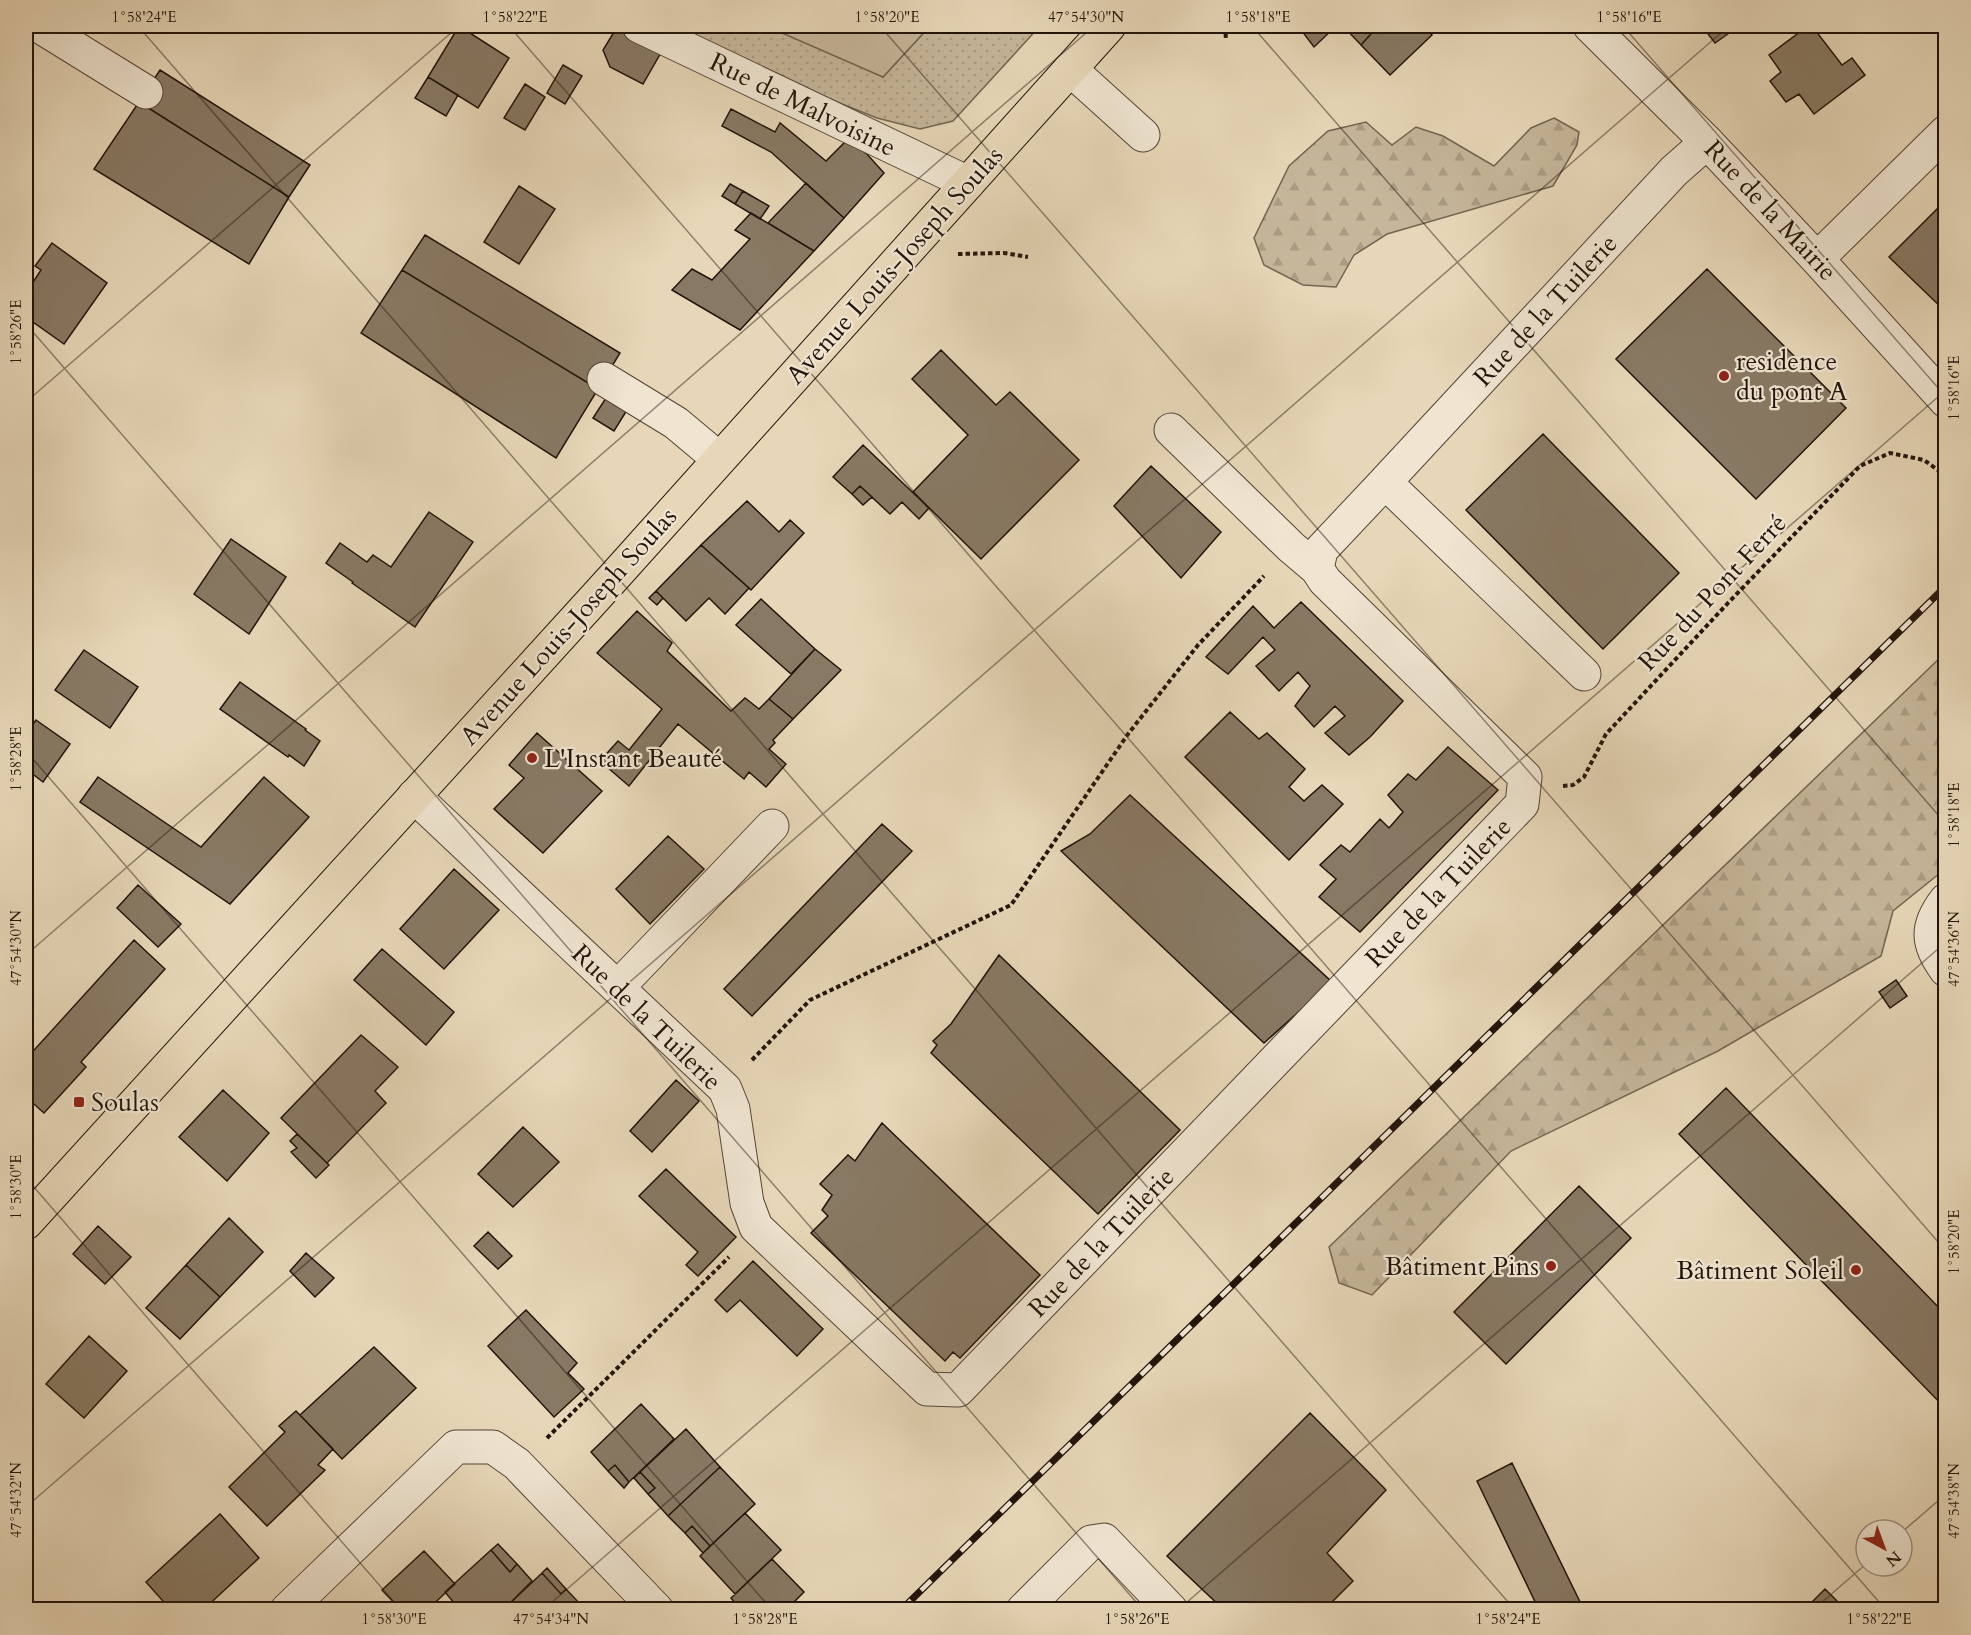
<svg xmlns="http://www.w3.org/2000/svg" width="1971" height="1635" viewBox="0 0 1971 1635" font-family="Cardo,serif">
  <defs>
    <pattern id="grass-dots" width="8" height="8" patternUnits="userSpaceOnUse" patternTransform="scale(1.5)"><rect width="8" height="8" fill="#c6b69a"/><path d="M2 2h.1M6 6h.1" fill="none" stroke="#aa9c83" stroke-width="1.8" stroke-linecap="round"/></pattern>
    <pattern id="forest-firs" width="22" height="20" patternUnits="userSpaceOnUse" patternTransform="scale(1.5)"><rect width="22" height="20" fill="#c6b69a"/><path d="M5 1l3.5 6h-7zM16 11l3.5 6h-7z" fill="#aa9c83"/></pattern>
  </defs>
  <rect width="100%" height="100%" fill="#e7d7b8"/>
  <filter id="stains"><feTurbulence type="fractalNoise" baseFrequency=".00333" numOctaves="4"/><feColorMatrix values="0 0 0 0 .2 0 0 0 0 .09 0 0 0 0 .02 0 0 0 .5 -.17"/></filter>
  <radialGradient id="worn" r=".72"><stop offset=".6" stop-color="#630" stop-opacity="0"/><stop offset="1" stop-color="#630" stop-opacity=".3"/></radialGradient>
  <path fill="url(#grass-dots)" stroke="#746552" stroke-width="1.5" d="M 676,26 L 783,26 L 883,77 L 930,26 L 1040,26 L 953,121 L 920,129 L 877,118 L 827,98 Z"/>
  <path fill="url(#forest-firs)" stroke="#746552" stroke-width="1.5" d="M 1554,118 L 1579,132 L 1577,145 L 1553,186 L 1387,234 L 1354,255 L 1336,287 L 1303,285 L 1264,265 L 1254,238 L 1289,166 L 1328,131 L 1366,122 L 1392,145 L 1416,127 L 1443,136 L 1494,166 L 1531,128 Z
    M 1945,653 L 1945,869 L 1893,911 L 1881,956 L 1718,1051 L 1511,1151 L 1372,1295 L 1339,1283 L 1329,1247 Z"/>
  <path fill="#c6b69a" stroke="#746552" stroke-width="1.5" d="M 766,26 L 930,26 L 883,77 Z"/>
  <path fill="#887964" stroke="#22140a" stroke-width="1.5" d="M 459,26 L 509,58 L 478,108 L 428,77 Z
    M 1298,26 L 1336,26 L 1314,47 Z
    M 1343,26 L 1378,26 L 1361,45 Z
    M 1378,26 L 1423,26 L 1432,35 L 1390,75 L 1361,45 Z
    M 1702,26 L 1739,26 L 1715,43 Z
    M 1808,26 L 1812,26 L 1842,65 L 1852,58 L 1865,75 L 1814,114 L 1799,94 L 1786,102 L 1770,81 L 1781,72 L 1769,55 Z
    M 617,27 L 663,49 L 643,84 L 610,67 L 603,50 Z
    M 563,65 L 582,76 L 565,104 L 547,93 Z
    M 160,70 L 310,165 L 289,197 L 139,102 Z
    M 428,77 L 458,95 L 446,116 L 415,98 Z
    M 525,84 L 545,97 L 525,130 L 504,118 Z
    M 139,102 L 289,197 L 249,264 L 94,169 Z
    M 731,109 L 775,132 L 780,123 L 826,161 L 846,141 L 866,153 L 884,173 L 844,218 L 771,152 L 722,126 Z
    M 806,183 L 844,218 L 814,251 L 768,223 Z
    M 730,184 L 743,191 L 735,204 L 722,196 Z
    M 519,186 L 555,209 L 519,264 L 484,242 Z
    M 743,191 L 769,206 L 760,219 L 735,204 Z
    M 1946,200 L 1946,312 L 1889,257 Z
    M 751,213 L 814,251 L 740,330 L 672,290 L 692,269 L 712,280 L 750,239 L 735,230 Z
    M 425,235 L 620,353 L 598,389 L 402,270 Z
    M 52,243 L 107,283 L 64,344 L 26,317 L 26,293 L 41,270 L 35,266 Z
    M 1707,269 L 1846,408 L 1756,499 L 1616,359 Z
    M 402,270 L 598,389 L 556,458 L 361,333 Z
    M 941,350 L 996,405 L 1010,392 L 1079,460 L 981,559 L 913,492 L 968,435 L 912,379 Z
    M 606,398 L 627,410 L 614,431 L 593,418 Z
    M 1543,434 L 1679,573 L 1603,649 L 1466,510 Z
    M 863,445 L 929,508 L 919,519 L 902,502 L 890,514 L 860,486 L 852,494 L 833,477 Z
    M 1151,466 L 1221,532 L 1181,578 L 1114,506 Z
    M 860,486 L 872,497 L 863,505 L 852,494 Z
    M 747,501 L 779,532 L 790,520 L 804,533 L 751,590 L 701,545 Z
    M 429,512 L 473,542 L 415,627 L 352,583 L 353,582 L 326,563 L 340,543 L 367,562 L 373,555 L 391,567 Z
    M 231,539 L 286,577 L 249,634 L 194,594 Z
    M 701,545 L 749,588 L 725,614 L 709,598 L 686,621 L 656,591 Z
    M 656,591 L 663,598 L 657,605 L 649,598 Z
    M 761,599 L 815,649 L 791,674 L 736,625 Z
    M 1301,602 L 1403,701 L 1370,737 L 1349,755 L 1325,733 L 1345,716 L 1335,706 L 1314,727 L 1295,706 L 1310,686 L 1298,672 L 1279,691 L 1256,666 L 1275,650 L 1263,637 L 1228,674 L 1206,657 L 1253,606 L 1274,628 Z
    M 637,611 L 672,643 L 667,651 L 731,711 L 745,698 L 759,709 L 769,699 L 793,719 L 773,740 L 775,743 L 769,749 L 786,764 L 766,787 L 749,772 L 744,779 L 678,724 L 629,786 L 600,761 L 618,741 L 629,750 L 662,709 L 597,653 Z
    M 815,649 L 841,670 L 793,719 L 769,699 Z
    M 84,650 L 138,687 L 110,728 L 55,690 Z
    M 240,682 L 306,729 L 305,730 L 320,741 L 304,766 L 289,755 L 288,757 L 220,709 Z
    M 1230,712 L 1259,739 L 1267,733 L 1305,769 L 1289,787 L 1304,801 L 1322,785 L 1343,804 L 1289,860 L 1185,757 Z
    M 36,720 L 70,744 L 43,782 L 26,769 L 26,734 Z
    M 537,733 L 602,791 L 543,853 L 494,809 L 524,778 L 509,765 Z
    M 1448,747 L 1498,790 L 1360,932 L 1319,897 L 1336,879 L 1320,865 L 1341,845 L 1350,852 L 1380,819 L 1389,828 L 1403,812 L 1388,795 L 1408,774 L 1416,780 Z
    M 98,777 L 201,847 L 264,777 L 309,817 L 230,904 L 80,802 Z
    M 1130,795 L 1332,982 L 1264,1043 L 1061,851 L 1090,834 Z
    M 882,824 L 912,851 L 752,1016 L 724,989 Z
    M 668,836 L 704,869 L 650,924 L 616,889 Z
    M 454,869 L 499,910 L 444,969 L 400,929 Z
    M 138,885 L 181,924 L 158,947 L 117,908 Z
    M 134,940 L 165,969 L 81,1062 L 86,1067 L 44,1113 L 26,1097 L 26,1059 Z
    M 382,949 L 454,1012 L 426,1045 L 354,980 Z
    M 999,955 L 1180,1130 L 1098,1214 L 931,1053 L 937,1045 L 933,1041 L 951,1024 Z
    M 1896,980 L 1907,996 L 1890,1008 L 1879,992 Z
    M 361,1035 L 398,1067 L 375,1091 L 386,1103 L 327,1163 L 281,1118 Z
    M 676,1080 L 699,1101 L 652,1152 L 630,1131 Z
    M 1726,1088 L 1946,1315 L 1946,1409 L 1679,1134 Z
    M 223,1090 L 269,1133 L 227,1181 L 179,1137 Z
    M 882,1123 L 1040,1275 L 960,1358 L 953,1352 L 945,1361 L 811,1233 L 828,1216 L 822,1210 L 832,1195 L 820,1184 L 848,1155 L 855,1161 Z
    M 523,1127 L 559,1162 L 513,1207 L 478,1174 Z
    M 297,1134 L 329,1165 L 316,1178 L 291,1152 L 297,1148 L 290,1141 Z
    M 666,1169 L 736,1237 L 698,1276 L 686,1265 L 698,1252 L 639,1196 Z
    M 1579,1186 L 1631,1238 L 1506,1364 L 1454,1312 Z
    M 229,1218 L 263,1252 L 220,1297 L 186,1265 Z
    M 98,1226 L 131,1257 L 105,1284 L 73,1254 Z
    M 488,1232 L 512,1256 L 498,1269 L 474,1246 Z
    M 306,1253 L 334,1278 L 315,1297 L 290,1271 Z
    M 753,1261 L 823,1329 L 797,1356 L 740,1300 L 727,1312 L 715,1300 Z
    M 186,1265 L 220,1297 L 180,1339 L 146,1308 Z
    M 526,1310 L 577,1363 L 568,1373 L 584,1389 L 554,1417 L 488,1346 Z
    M 89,1336 L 127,1371 L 84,1418 L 46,1384 Z
    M 374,1347 L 416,1388 L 342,1459 L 300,1415 Z
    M 641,1404 L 674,1439 L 629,1482 L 615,1465 L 608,1471 L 591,1452 Z
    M 296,1411 L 333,1449 L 318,1465 L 325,1470 L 267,1526 L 229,1487 L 285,1432 L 279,1426 Z
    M 1310,1413 L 1386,1490 L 1327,1553 L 1353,1581 L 1324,1610 L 1224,1610 L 1167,1556 Z
    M 686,1429 L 720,1467 L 668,1516 L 648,1494 L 655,1488 L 640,1472 Z
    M 1512,1463 L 1584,1610 L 1539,1610 L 1477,1481 Z
    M 615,1465 L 629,1482 L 624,1488 L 608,1471 Z
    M 720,1467 L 755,1504 L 710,1546 L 692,1526 L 685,1533 L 668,1516 Z
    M 640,1472 L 655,1488 L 648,1494 L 634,1478 Z
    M 745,1513 L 781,1550 L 735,1594 L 700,1556 Z
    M 220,1514 L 259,1558 L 203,1610 L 171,1610 L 146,1582 Z
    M 692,1526 L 710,1546 L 703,1553 L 685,1533 Z
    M 498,1544 L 517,1564 L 510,1572 L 491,1550 Z
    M 491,1550 L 510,1572 L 517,1564 L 532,1581 L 503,1610 L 460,1610 L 445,1592 Z
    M 424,1551 L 455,1584 L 427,1610 L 401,1610 L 382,1590 Z
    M 772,1559 L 804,1592 L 786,1610 L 741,1610 L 731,1598 Z
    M 547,1568 L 566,1589 L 561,1594 L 542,1573 Z
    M 542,1573 L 561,1594 L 566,1589 L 581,1605 L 577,1610 L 503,1610 Z
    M 1825,1589 L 1846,1610 L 1804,1610 Z"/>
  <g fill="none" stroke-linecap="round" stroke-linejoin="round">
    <defs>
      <path id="minor" d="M 639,26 L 968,183
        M 1590,26 L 1707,142 L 1817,259 L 1946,401
        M 41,27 L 146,92
        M 1070,69 L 1143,135
        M 1817,259 L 1946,132
        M 604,379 L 676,423 L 719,459
        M 1171,430 L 1291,547 L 1317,569
        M 1584,674 L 1385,482 L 1674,171 L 1707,142
        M 414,796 L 725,1089 L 733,1109 L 747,1203 L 756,1227 L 927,1389 L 958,1390 L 1522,804 L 1525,777 L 1325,581 L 1317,569 L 1321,550 L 1385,482
        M 1946,900 C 1925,927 1927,944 1946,970
        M 618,987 L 772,826
        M 287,1610 L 456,1447 L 493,1447 L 517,1464 L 657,1610
        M 1023,1610 L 1091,1542 L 1104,1540 L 1171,1610"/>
      <path id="major" d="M 26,1223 L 614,577 L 1109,26"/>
    </defs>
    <use href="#minor" stroke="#534536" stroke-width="35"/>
    <use href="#major" stroke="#22140a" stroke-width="35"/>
    <path stroke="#22140a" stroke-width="4" stroke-dasharray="4.5 3" stroke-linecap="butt" d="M 1225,26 L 1226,40
      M 958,254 L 1004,253 L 1028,257
      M 1563,786 L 1573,785 L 1584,777 L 1606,734 L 1728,603 L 1860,466 L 1890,453 L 1924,460 L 1946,476
      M 752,1060 L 810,1000 L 1011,905 L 1128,734 L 1198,645 L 1264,576
      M 547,1438 L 729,1257"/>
    <use href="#minor" stroke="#efe5d1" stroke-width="33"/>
    <use href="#major" stroke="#e7d7b8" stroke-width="33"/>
    <defs>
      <path id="rail" d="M 901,1610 L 1946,586"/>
    </defs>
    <use href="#rail" stroke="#22140a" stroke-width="7"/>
    <use href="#rail" stroke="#efe5d1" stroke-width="4.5" stroke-dasharray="14" stroke-linecap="butt"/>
  </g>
  <path fill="none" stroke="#22140a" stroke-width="1.5" stroke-opacity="0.45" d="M 138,26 L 1515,1610M 509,26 L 1886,1610M 880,26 L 1946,1251M 1252,26 L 1946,824M 1623,26 L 1946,397M 26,324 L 1143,1610M 26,402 L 459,26M 26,751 L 772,1610M 26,955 L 1094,26M 26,1178 L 401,1610M 26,1507 L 1729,26M 1902,1532 L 1946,1494M 26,1605 L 29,1610M 543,1610 L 1946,390M 1178,1610 L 1946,942M 1813,1610 L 1866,1564"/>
  <g fill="#8f2418" stroke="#efe5d1" stroke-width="2">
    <circle cx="1724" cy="376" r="6"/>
    <circle cx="532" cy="758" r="6"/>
    <rect x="73" y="1096" width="12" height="12" rx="3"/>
    <circle cx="1551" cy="1266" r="6"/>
    <circle cx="1856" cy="1270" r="6"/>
  </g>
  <g text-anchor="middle" stroke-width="4.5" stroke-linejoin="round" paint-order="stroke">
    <g font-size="26" fill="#22140a" stroke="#efe5d1">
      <text transform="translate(803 104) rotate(26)" y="9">Rue de Malvoisine</text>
      <text transform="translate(1771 210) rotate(47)" y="9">Rue de la Mairie</text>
      <text transform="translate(894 265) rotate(-48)" y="9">Avenue Louis-Joseph Soulas</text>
      <text transform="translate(1545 310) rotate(-47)" y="9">Rue de la Tuilerie</text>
      <text transform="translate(1712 592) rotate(-47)" y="9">Rue du Pont Ferré</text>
      <text transform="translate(568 626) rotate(-48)" y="9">Avenue Louis-Joseph Soulas</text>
      <text transform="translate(1438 892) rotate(-46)" y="9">Rue de la Tuilerie</text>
      <text transform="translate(647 1017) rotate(44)" y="9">Rue de la Tuilerie</text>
      <text transform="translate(1101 1242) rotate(-46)" y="9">Rue de la Tuilerie</text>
    </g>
    <g font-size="26" fill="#22140a" stroke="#efe5d1" text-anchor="start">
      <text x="1736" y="370">residence<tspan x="1736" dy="30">du pont A</tspan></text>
      <text x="544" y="767">L'Instant Beauté</text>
      <text x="91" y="1111">Soulas</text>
      <text x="1539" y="1275" text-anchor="end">Bâtiment Pins</text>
      <text x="1844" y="1279" text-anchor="end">Bâtiment Soleil</text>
    </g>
  </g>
  <rect width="1971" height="1635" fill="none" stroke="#e7d7b8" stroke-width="66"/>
  <g transform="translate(1884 1548) rotate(139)"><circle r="28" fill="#efe5d1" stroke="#9d9181" stroke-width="1.5"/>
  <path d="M0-4.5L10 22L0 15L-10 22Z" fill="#8f2418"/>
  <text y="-9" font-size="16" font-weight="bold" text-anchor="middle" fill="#22140a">N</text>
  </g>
  <rect x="33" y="33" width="1905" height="1569" fill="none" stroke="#22140a" stroke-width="2"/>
  <g font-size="15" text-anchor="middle" fill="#22140a">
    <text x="144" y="22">1°58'24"E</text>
    <text x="515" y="22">1°58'22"E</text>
    <text x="887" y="22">1°58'20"E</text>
    <text x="1086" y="22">47°54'30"N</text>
    <text x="1258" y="22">1°58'18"E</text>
    <text x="1629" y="22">1°58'16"E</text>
    <text transform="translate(16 332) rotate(-90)" y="5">1°58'26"E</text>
    <text transform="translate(1954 388) rotate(-90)" y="5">1°58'16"E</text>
    <text transform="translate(16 759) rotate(-90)" y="5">1°58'28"E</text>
    <text transform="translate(1954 815) rotate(-90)" y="5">1°58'18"E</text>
    <text transform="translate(16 948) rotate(-90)" y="5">47°54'30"N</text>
    <text transform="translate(1954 949) rotate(-90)" y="5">47°54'36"N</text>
    <text transform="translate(16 1187) rotate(-90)" y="5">1°58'30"E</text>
    <text transform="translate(1954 1242) rotate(-90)" y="5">1°58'20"E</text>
    <text transform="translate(16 1500) rotate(-90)" y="5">47°54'32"N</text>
    <text transform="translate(1954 1501) rotate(-90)" y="5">47°54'38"N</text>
    <text x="394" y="1624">1°58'30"E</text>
    <text x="551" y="1624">47°54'34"N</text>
    <text x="765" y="1624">1°58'28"E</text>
    <text x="1137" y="1624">1°58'26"E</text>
    <text x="1508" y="1624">1°58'24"E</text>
    <text x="1879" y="1624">1°58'22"E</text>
  </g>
  <rect width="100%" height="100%" filter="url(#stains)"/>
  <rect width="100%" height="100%" fill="url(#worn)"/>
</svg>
